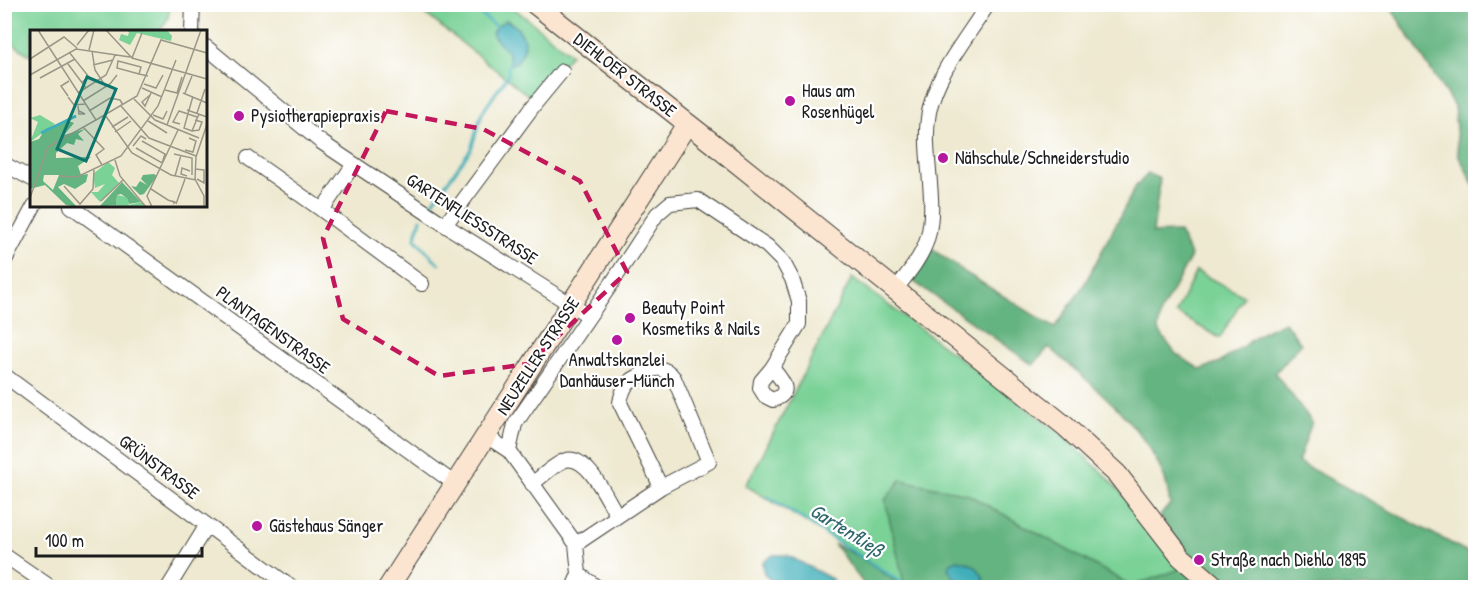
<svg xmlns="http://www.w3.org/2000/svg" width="1480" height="592" viewBox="0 0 1480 592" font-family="'Patrick Hand',sans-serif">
  <rect width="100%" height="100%" fill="#fff"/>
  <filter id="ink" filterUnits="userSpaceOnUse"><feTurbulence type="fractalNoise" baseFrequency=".0167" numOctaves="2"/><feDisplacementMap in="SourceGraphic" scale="12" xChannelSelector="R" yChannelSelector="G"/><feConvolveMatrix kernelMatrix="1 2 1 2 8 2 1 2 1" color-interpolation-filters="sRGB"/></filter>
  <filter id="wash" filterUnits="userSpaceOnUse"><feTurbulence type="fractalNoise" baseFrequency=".008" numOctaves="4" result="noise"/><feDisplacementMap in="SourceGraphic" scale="24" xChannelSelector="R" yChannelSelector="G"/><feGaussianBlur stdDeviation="1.35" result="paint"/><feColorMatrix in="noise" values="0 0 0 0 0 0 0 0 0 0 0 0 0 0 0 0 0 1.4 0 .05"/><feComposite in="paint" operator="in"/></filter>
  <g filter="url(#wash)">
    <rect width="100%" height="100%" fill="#eee9d0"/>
    <path fill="#7ad297" stroke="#4b775a" stroke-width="1.5" d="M 4,5 L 5,4 L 170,5 L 168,18 L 160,31 L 32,32 L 31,56 L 5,38 Z
      M 414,5 L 510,5 L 571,54 L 534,100 Z
      M 1196,271 L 1244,296 L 1220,338 L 1176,313 Z
      M 852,278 L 1059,432 L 1109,479 L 1203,587 L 898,587 L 861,556 L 745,485 L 752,475 Z"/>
    <path fill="#63b480" stroke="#40684e" stroke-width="1.5" d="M 1389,5 L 1428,5 L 1441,13 L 1443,5 L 1475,5 L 1475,188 L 1458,154 L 1454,106 Z
      M 1148,174 L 1160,179 L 1153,233 L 1179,232 L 1191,256 L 1161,312 L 1158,330 L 1176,354 L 1201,370 L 1222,361 L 1263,332 L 1285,322 L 1301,344 L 1275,373 L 1312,422 L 1298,462 L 1475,556 L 1475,587 L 1223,587 L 1188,556 L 1160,516 L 1170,504 C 1168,495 1168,485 1164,477 C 1142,422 1092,385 1049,347 L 1033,365 L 913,281 L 932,249 L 966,273 L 1055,328 L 1085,283 L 1136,186 Z
      M 901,480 L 967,494 L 1132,586 L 1183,568 L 1207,587 L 905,587 L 885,500 Z
      M 834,544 L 860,557 L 903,587 L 866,587 Z"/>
    <path fill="#3fafba" stroke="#2e666b" stroke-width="1.5" d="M 506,20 C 517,26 523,32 525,45 C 523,54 519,64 509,64 C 512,48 498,46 492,33 L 496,27 Z
      M 773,555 L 787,555 L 832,579 L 836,587 C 814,588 757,592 763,562 Z
      M 957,560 C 971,563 979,566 984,580 L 982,587 C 967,589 955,583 948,568 L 951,563 Z"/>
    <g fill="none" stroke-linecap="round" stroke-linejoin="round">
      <path stroke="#3fafba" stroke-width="3" d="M 457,4 L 482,15 L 496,27
        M 430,206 L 471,149 L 482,113 L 508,75 L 509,64
        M 421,219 L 415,239 L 439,264
        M 768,497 L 910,588"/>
    </g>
  </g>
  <g filter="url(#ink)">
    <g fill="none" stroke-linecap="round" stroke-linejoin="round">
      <defs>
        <path id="street" d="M 192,32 L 193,4
          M 206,47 L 321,142 L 445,225 L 589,316
          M 248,158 L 322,210 L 354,164
          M 4,164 L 32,179
          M 71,206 L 455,484
          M 322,210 L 422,284
          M 445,225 L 534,105 L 562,71
          M 4,262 L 34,206
          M 895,290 C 907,275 921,258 927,240 C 939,199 921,154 929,112 C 937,72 967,38 988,4
          M 4,375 L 292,588
          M 486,436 L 509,451 L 576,544 L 579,574 L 573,588
          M 509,451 L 515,424 L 612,283 L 657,214 L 670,203 L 698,200 L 767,246 L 783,262 L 792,279 L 799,301 L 799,324 L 772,368 C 782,380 794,392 773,400 L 765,396 L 760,388 L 761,381 L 772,368
          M 532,484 C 540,478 557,462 566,460 C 588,455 607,499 617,515
          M 576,544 L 661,487 L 709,462 L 674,378 C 664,364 652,368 639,376 C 635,378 630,381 627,384 C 623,390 621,396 620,403 L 661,487
          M 4,555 L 52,588
          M 579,574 L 598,588
          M 168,588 L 207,525"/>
        <path id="secondary" d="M 535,4 L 711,142 L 1065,426 L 1117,474 L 1181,557 L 1217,588
          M 388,588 L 687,124"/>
      </defs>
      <use href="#street" stroke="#3c3b37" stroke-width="16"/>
      <use href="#secondary" stroke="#3c3b37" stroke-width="22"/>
      <use href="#street" stroke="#fff" stroke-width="14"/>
      <use href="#secondary" stroke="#fce5d0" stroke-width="20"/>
    </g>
  </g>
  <path fill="none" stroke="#c2185b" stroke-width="4.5" stroke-dasharray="12 8" stroke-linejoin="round" d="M 386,111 L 483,129 L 580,181 L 627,272 L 528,364 L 439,376 L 343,319 L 323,238 Z"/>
  <g fill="#b5179e" stroke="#fff" stroke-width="2">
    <circle cx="790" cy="101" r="6"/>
    <circle cx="239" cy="116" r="6"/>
    <circle cx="943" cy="158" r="6"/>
    <circle cx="630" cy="318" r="6"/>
    <circle cx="617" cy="340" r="6"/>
    <circle cx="257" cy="526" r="6"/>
    <circle cx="1199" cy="560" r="6"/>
  </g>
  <g text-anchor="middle" stroke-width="4.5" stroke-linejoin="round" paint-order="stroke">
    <g font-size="18" fill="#1c1c1c" stroke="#fff">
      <text transform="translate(625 75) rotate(38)" y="6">DIEHLOER STRASSE</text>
      <text transform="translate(472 219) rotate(33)" y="6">GARTENFLIESSSTRASSE</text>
      <text transform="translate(273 330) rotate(36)" y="6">PLANTAGENSTRASSE</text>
      <text transform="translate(538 356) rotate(-57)" y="6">NEUZELLER STRASSE</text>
      <text transform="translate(159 467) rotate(37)" y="6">GRÜNSTRASSE</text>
    </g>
    <g font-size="18" fill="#1c1c1c" stroke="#fff" text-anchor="start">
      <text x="802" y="97">Haus am<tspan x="802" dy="21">Rosenhügel</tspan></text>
      <text x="251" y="122">Pysiotherapiepraxis</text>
      <text x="955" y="164">Nähschule/Schneiderstudio</text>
      <text x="642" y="314">Beauty Point<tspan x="642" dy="21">Kosmetiks &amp; Nails</tspan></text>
      <text x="617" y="366" text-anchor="middle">Anwaltskanzlei<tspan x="617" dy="21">Danhäuser-Münch</tspan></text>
      <text x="269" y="532">Gästehaus Sänger</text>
      <text x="1211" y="566">Straße nach Diehlo 1895</text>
    </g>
    <g font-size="20" font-style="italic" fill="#2e666b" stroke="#fff">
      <text transform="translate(847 530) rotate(32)" y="7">Gartenfließ</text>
    </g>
  </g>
  <g transform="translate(30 30)">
    <rect width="177" height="177" fill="#eee9d0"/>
    <path d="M 95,0 L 137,0 L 142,6 L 141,11 L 107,3 L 100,15 L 89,10 L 91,4 L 98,6 L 99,2 ZM 10,85 L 25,94 L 0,112 L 8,92 L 0,88 ZM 78,132 L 85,138 L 82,145 L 89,153 L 70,172 L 61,162 L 68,162 L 75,154 L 65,158 L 63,144 ZM 87,165 L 97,167 L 99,175 L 112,172 L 115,177 L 73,177 L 86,175 Z" fill="#7ad297"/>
    <path d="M 42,88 L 39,91 L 44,93 L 34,105 L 55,99 L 48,104 L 54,111 L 46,109 L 44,115 L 37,113 L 26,123 L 26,128 L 61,127 L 48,136 L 51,145 L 58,144 L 56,152 L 45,159 L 34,154 L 28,157 L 47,177 L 36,175 L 15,155 L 0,159 L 0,112 L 9,109 L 15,99 ZM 14,145 L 29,145 L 23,160 L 13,151 ZM 124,144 L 127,146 L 114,164 L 110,165 L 101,156 L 106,157 L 110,151 L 117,155 L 111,149 L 113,145 ZM 92,152 L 111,172 L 99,174 L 97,168 L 91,164 L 87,165 L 86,175 L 69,177 Z" fill="#63b480" fill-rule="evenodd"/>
    <path fill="none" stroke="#3fafba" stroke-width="3" d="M 11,103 L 46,86"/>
    <path fill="none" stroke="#9a9788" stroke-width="1.5" d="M 76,0 L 102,28 L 177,49M 47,15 L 59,0M 59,20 L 64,0M 62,21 L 65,40 L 76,57M 39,22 L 59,47 L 52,52M 102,28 L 112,3M 0,29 L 34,7 L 47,18M 38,34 L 56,58M 63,35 L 83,30M 109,44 L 87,38 L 88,31 L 111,37 L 109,44 L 118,46M 0,45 L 46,19 L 100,27M 10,48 L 45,29M 114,54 L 126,58 L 133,45M 112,58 L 132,67M 135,60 L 147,63 L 152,47M 48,63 L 76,45 L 85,25M 153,63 L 177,73M 155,63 L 162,46M 120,65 L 112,72 L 115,76 L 121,63M 38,66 L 31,56 L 39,51M 163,66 L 154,98 L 162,101 L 169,84M 38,67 L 44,75 L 55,74M 104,69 L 125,90 L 169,108M 53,71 L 80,54 L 87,45M 48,76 L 49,84 L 55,84 L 49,81M 91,76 L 119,108 L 166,126M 157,80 L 177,87M 59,81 L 80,68 L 90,70 L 93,75M 167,83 L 175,59M 75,85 L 102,123 L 141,145 L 166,150M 123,85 L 133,89 L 137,81M 66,90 L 107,66 L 131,10 L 177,23M 118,91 L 137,103M 150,94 L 143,92 L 149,81 L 167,87M 137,95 L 171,0M 53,97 L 74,119 L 66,125 L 72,135M 82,97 L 98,87M 162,101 L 169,100 L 172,92 L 165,90M 85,102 L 101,91M 103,116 L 111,106 L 116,109M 106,118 L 132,133 L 135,124 L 112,111M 155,120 L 163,122 L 166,111 L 159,108M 144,124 L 162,128 L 162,145M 85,130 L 90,146 L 116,177M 165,139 L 174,140 L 174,153 L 167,149M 29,146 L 47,147 L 91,126 L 128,76 L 146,30M 145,146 L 151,125M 157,146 L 151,144 L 152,138 L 160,141M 34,156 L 50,174 L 63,159 L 64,140M 121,159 L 138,170 L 144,172 L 144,173 L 145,172 L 142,171M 0,168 L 18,117 L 66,90 L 8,0M 71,171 L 93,150M 146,174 L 155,149M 122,177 L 117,166 L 148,100M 174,177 L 174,166 L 165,149 L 166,127 L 177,94"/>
    <path fill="#0f766e" fill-opacity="0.15" stroke="#0f766e" stroke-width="3" d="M 57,47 L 86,59 L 56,131 L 27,119 Z"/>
    <rect width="177" height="177" fill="none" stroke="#1c1c1c" stroke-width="3"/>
  </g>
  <rect width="1480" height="592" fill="none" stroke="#fff" stroke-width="24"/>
  <path d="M36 547v9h166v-9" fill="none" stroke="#1c1c1c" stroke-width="3"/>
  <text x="45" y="547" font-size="18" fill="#1c1c1c" stroke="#ffffff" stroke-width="4.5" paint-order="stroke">100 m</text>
</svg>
